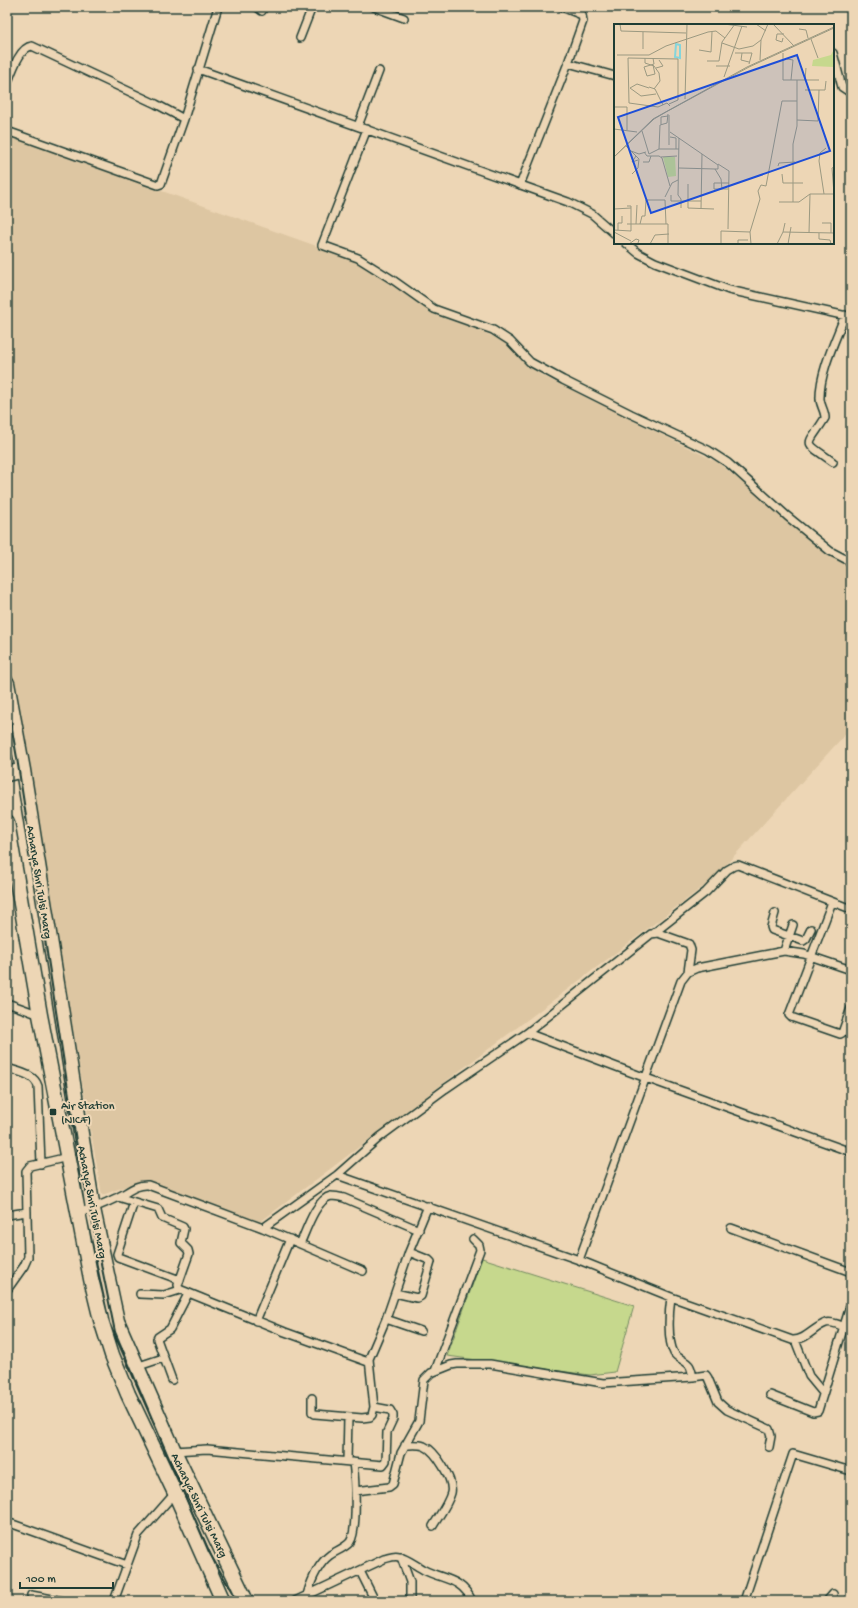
<svg xmlns="http://www.w3.org/2000/svg" width="858" height="1608" viewBox="0 0 858 1608" font-family="'Gochi Hand',sans-serif">
  <rect width="100%" height="100%" fill="#edd6b5"/>
  <filter id="ink" filterUnits="userSpaceOnUse"><feTurbulence type="fractalNoise" baseFrequency=".025" numOctaves="2"/><feDisplacementMap in="SourceGraphic" scale="8" xChannelSelector="R" yChannelSelector="G"/><feConvolveMatrix kernelMatrix="1 2 1 2 8 2 1 2 1" color-interpolation-filters="sRGB"/></filter>
  <g filter="url(#ink)">
    <path fill="#ddc6a2" d="M 7,136 L 353,259 L 435,315 L 476,329 L 501,340 L 541,375 L 717,462 L 835,557 L 851,564 L 851,728 L 712,880 L 260,1222 L 143,1180 L 102,1195 L 7,656 Z"/>
    <path fill="#c6d88d" stroke="#728a60" d="M 482,1258 L 634,1306 L 615,1372 L 590,1375 L 447,1356 Z"/>
    <g fill="none" stroke-linecap="round" stroke-linejoin="round">
      <defs>
        <path id="street" d="M 257,7 L 262,11
          M 374,7 L 404,18
          M 300,38 L 312,7
          M 833,53 L 842,87 L 851,93
          M 568,63 L 615,76
          M 198,69 L 568,202 L 592,214 L 615,234
          M 7,85 C 11,74 19,47 32,46 L 156,104 L 184,119
          M 358,126 L 379,71
          M 367,129 L 322,245 L 358,258 L 393,280 L 434,309 L 493,330 L 510,341 L 530,362 L 563,380 L 631,414 L 708,450 L 728,463 L 787,516 L 830,551 L 851,562
          M 7,131 L 158,185 L 161,184 L 184,119 L 218,7
          M 520,185 L 568,63 L 583,21 L 582,15 L 562,7
          M 626,243 L 638,253 L 655,262 L 729,290 L 851,317
          M 833,462 C 801,439 807,448 825,418 C 825,410 819,404 820,397 C 820,371 836,339 845,315
          M 832,902 L 789,1015 L 791,1017 L 840,1034 L 842,1033 L 851,1008
          M 775,913 L 771,927 L 772,930 L 803,941 L 806,939 L 811,929
          M 654,933 L 706,892 L 727,870 L 734,866 L 738,865 L 851,909
          M 784,951 L 793,925
          M 7,1003 L 40,1015
          M 527,1033 L 646,1078 L 851,1152
          M 7,1068 C 19,1072 34,1074 38,1086 L 41,1164
          M 337,1175 L 579,1260 L 671,1297 L 792,1340 C 805,1341 814,1327 826,1323 C 833,1321 844,1327 851,1330
          M 118,1197 L 158,1209 L 162,1218 L 183,1227 L 184,1229 L 181,1243 L 188,1250 L 189,1254 L 178,1285 L 179,1289 L 285,1332 L 368,1362
          M 134,1202 L 117,1254 L 118,1257 L 180,1280
          M 78,1213 C 91,1209 104,1204 116,1198 C 127,1193 136,1184 148,1185 L 263,1228 L 363,1271
          M 7,1215 L 27,1212
          M 263,1228 L 337,1175 L 380,1137 L 445,1089 L 527,1033 L 651,934 L 658,933 L 689,944 L 691,950 L 688,972
          M 731,1228 L 851,1272
          M 300,1244 C 306,1231 316,1199 331,1196 C 335,1196 340,1197 344,1198 L 419,1230
          M 579,1260 L 681,981 L 688,972 L 697,968 L 784,951 L 804,954 L 851,970
          M 7,1290 L 24,1266 L 28,1257 L 26,1171 L 30,1166 L 68,1157
          M 395,1293 L 417,1298 L 421,1296 L 431,1262 L 429,1260 L 409,1252
          M 140,1294 L 164,1295 L 180,1290
          M 671,1297 C 669,1311 667,1340 674,1353 C 678,1359 685,1360 689,1365 C 691,1367 692,1373 693,1377 L 706,1375 L 708,1378 L 718,1402 L 727,1410 L 769,1429 L 771,1436 L 769,1447
          M 386,1319 L 421,1331
          M 256,1321 L 290,1239
          M 795,1340 L 809,1376 L 823,1393
          M 136,1367 L 163,1358
          M 435,1371 L 480,1250 L 479,1245 L 473,1239
          M 172,1380 L 157,1339 L 158,1337 L 170,1329 L 188,1294
          M 770,1395 L 813,1412 L 818,1411 L 851,1303
          M 312,1398 L 312,1412 L 315,1414 L 362,1418 L 370,1417 L 372,1415 L 374,1407 L 369,1359 L 386,1319 L 409,1252 L 428,1206
          M 405,1445 C 411,1445 418,1444 424,1446 C 436,1451 454,1480 451,1493 C 448,1504 439,1516 433,1526
          M 174,1451 L 207,1449 L 383,1465 L 386,1461 L 387,1432 L 393,1419 L 393,1415 L 390,1410 L 374,1407
          M 347,1461 L 348,1417
          M 355,1491 L 389,1487 L 393,1484 L 401,1453 L 419,1421 L 424,1380 L 431,1373 L 451,1365 L 457,1364 L 490,1364 L 603,1383 L 693,1377
          M 7,1522 L 127,1565
          M 401,1557 L 410,1582 L 410,1601
          M 360,1571 L 375,1601
          M 31,1595 L 63,1601
          M 307,1595 C 311,1581 318,1564 330,1555 C 336,1551 345,1548 350,1542 C 358,1531 355,1477 353,1462
          M 114,1601 L 138,1535 L 175,1493
          M 295,1601 L 384,1559 C 389,1558 394,1555 399,1557 C 408,1559 416,1566 424,1570 C 444,1580 462,1578 472,1601
          M 744,1601 L 793,1454 L 851,1471
          M 827,1601 L 833,1594"/>
        <path id="highway" d="M 7,683 L 23,770 L 83,1146 L 93,1209 L 117,1321 L 174,1451 L 246,1601
          M 7,774 L 23,770
          M 7,822 L 40,1015 L 91,1279 L 101,1320 L 112,1355 L 128,1394 L 175,1493 L 223,1601"/>
      </defs>
      <use href="#street" stroke="#1f3d34" stroke-width="10"/>
      <use href="#highway" stroke="#1f3d34" stroke-width="17"/>
      <use href="#street" stroke="#edd6b5" stroke-width="7"/>
      <use href="#highway" stroke="#edd6b5" stroke-width="14"/>
      <path stroke="#1f3d34" stroke-width="2" d="M 7,702 L 17,758 L 76,1141 L 115,1332 L 209,1552 L 237,1601"/>
    </g>
  </g>
  <rect fill="#1f3d34" stroke="#edd6b5" stroke-width="1.5" x="49" y="1108" width="8" height="8" rx="2"/>
  <g text-anchor="middle" stroke-width="4" stroke-linejoin="round" paint-order="stroke">
    <g font-size="12" fill="#1f3d34" stroke="#edd6b5">
      <text transform="translate(40 882) rotate(81)" y="4">Acharya Shri Tulsi Marg</text>
      <text transform="translate(93 1202) rotate(79)" y="4">Acharya Shri Tulsi Marg</text>
      <text transform="translate(200 1505) rotate(64)" y="4">Acharya Shri Tulsi Marg</text>
    </g>
    <g font-size="12" fill="#1f3d34" stroke="#edd6b5" text-anchor="start">
      <text x="61" y="1109">Air Station<tspan x="61" dy="14">(NICF)</tspan></text>
    </g>
  </g>
  <g transform="translate(614 24)">
    <rect width="220" height="220" fill="#edd6b5"/>
    <path d="M 220,25 L 220,43 L 198,42 L 199,36 L 217,31 ZM 49,133 L 61,133 L 62,152 L 54,153 Z" fill="#c6d88d"/>
    <path fill="none" stroke="#84d5db" stroke-width="2" d="M 62,20 L 66,21 L 66,34 L 61,33 Z"/>
    <path fill="none" stroke="#9b9981" stroke-width="1" d="M 6,0 L 7,7 L 72,9M 110,0 L 133,3M 142,0 L 152,7M 159,0 L 180,22M 185,5 L 192,6 L 194,14M 29,8 L 29,25M 169,14 L 168,18 L 162,16 L 163,10 L 170,10M 197,15 L 204,34M 108,19 L 125,25 L 139,22 L 147,16 L 154,0M 85,26 L 97,28 L 98,8M 121,29 L 138,29 L 135,40M 128,29 L 127,36 L 135,38M 169,29 L 169,56 L 205,56M 3,31 L 35,31 L 52,22 L 94,8 L 102,7 L 111,14M 14,34 L 64,35 L 64,76 L 55,80M 14,34 L 15,79 L 44,83 L 53,79 L 56,82M 31,34 L 31,39 L 40,42 L 45,49 L 46,57 L 40,65M 173,35 L 179,36 L 177,56M 146,36 L 147,16M 93,37 L 105,37 L 108,18 L 121,0M 39,41 L 41,50 L 33,52 L 30,43 L 40,40 L 39,34M 102,42 L 116,42M 42,44 L 49,42 L 45,36M 110,53 L 128,2M 191,56 L 192,44M 35,63 L 41,65 L 49,81M 35,64 L 23,60 L 16,64 L 27,72 L 42,70M 191,66 L 211,66 L 212,57M 71,75 L 73,0M 0,83 L 13,83 L 13,106M 55,91 L 55,121M 183,96 L 204,97 L 205,66M 47,100 L 47,93 L 54,92M 0,105 L 23,108M 28,107 L 35,130 L 45,125 L 65,125M 56,108 L 104,141 L 104,145 L 101,145 L 65,144M 56,113 L 62,114 L 62,125M 65,114 L 64,171 L 67,175 L 67,184M 12,122 L 25,135 L 24,144 L 18,150M 45,125 L 46,101 L 53,99 L 54,90M 17,127 L 25,130 L 32,128M 30,128 L 33,132 L 45,132 L 48,134 L 56,162M 22,132 L 18,138 L 24,136M 0,133 L 40,95 L 52,88 L 135,43 L 220,4M 0,133 L 39,95 L 133,43 L 220,3M 47,133 L 63,132M 29,138 L 35,138 L 37,132M 104,140 L 115,147 L 114,205M 164,142 L 165,139 L 181,138M 220,143 L 218,144 L 220,170M 101,145 L 107,155 L 108,165M 168,150 L 169,159 L 189,159M 74,160 L 74,184 L 100,185M 114,165 L 100,165 L 100,159 L 115,159M 210,170 L 205,137 L 206,129 L 212,124M 57,171 L 57,177 L 87,177M 51,173 L 58,159 L 64,156M 165,178 L 185,178 L 196,170 L 219,170M 179,178 L 179,120 L 183,102 L 183,56M 0,185 L 17,184M 87,185 L 88,130M 171,199 L 169,208 L 220,209M 208,199 L 217,199 L 217,209M 13,200 L 54,200 L 54,220M 22,200 L 23,181M 26,200 L 28,192 L 31,192 L 32,176 L 51,176 L 52,200M 0,206 L 17,207 L 17,182 L 13,182M 4,206 L 4,199 L 8,199 L 8,192M 0,208 L 17,217M 195,209 L 196,170M 205,209 L 205,215 L 216,216 L 217,220M 15,220 L 22,215 L 25,216 L 24,219M 36,220 L 41,211 L 55,210M 107,220 L 107,207 L 136,208M 124,220 L 124,216 L 134,216M 137,220 L 136,208 L 146,175 L 144,167 L 147,161 L 152,162 L 168,77 L 183,77M 163,220 L 169,208M 174,220 L 177,203"/>
    <path fill="#1d4ed8" fill-opacity="0.15" stroke="#1d4ed8" stroke-width="2" d="M 183,31 L 216,127 L 37,189 L 4,93 Z"/>
    <rect width="220" height="220" fill="none" stroke="#1f3d34" stroke-width="2"/>
  </g>
  <rect width="858" height="1608" fill="none" stroke="#edd6b5" stroke-width="24"/>
  <rect x="12" y="12" width="834" height="1584" fill="none" stroke="#1f3d34" stroke-width="1.5" filter="url(#ink)"/>
  <path d="M20 1582v6h93v-6" fill="none" stroke="#1f3d34" stroke-width="2"/>
  <text x="26" y="1582" font-size="12" fill="#1f3d34" stroke="#edd6b5" stroke-width="3" paint-order="stroke">100 m</text>
</svg>
